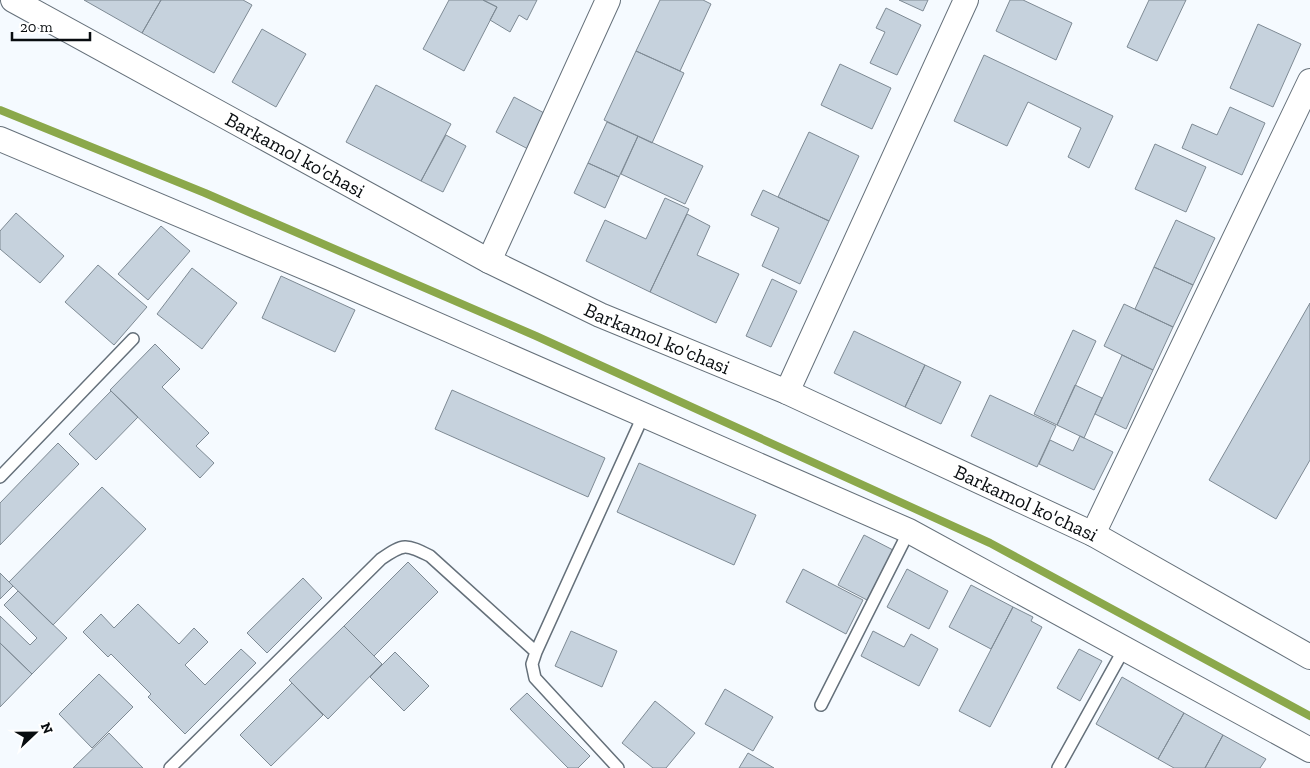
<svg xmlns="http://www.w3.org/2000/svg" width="1310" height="768" viewBox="0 0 1310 768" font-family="'Zilla Slab',serif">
  <rect width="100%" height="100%" fill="#f5faff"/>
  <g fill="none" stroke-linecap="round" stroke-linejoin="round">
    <path stroke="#8ba84b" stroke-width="8" d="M 0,110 L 205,193 L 536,336 L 990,543 L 1310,716"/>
  </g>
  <path fill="#c6d2dd" stroke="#7e8a94" d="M 84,0 L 161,0 L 142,33 Z
    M 161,0 L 243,0 L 252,5 L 214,73 L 142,33 Z
    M 449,0 L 483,0 L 497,7 L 464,71 L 423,49 Z
    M 483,0 L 537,0 L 527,20 L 519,15 L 510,32 L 490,20 L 497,7 Z
    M 660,0 L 703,0 L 711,4 L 680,71 L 636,51 Z
    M 899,0 L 928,0 L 923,11 Z
    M 1010,0 L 1023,0 L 1072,23 L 1056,60 L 996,31 Z
    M 1149,0 L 1186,0 L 1157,61 L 1127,47 Z
    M 886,8 L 921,25 L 897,75 L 870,63 L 885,32 L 876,28 Z
    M 1258,24 L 1301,44 L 1273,107 L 1230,88 Z
    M 262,29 L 306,54 L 276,107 L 232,82 Z
    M 636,51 L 684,73 L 652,143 L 604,120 Z
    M 984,55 L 1113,116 L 1089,168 L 1068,157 L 1081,128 L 1028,102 L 1007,146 L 954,121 Z
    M 840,64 L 891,88 L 872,129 L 821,105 Z
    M 376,85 L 451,124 L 421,181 L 346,142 Z
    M 514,97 L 546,114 L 528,149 L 496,132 Z
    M 1230,107 L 1265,123 L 1242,175 L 1182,148 L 1192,124 L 1217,135 Z
    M 607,122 L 638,136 L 619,177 L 588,163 Z
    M 809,132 L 859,156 L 829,221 L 778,197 Z
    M 446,135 L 466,146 L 443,192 L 421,181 Z
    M 638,136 L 703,166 L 685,204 L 621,174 Z
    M 1155,144 L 1206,167 L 1186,212 L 1135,189 Z
    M 588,163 L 619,177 L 605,208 L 574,193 Z
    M 763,190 L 829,221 L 800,284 L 762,266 L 779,228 L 751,215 Z
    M 665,198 L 689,209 L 650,292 L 586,261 L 605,220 L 646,239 Z
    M 16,213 L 64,256 L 40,283 L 0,249 L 0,231 Z
    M 687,214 L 710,226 L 697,255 L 739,274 L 716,323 L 650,292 Z
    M 1176,220 L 1215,238 L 1193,285 L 1154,267 Z
    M 161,226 L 190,251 L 148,300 L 118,274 Z
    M 98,265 L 147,307 L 114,345 L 65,302 Z
    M 1154,267 L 1193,285 L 1173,327 L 1135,309 Z
    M 192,268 L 237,303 L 202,349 L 157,314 Z
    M 281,276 L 355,310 L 335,352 L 262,318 Z
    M 772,279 L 797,291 L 771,347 L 746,336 Z
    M 1310,303 L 1310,460 L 1276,519 L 1209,480 Z
    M 1124,304 L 1173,327 L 1153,370 L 1104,346 Z
    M 1073,330 L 1096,341 L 1057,425 L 1034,414 Z
    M 854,331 L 925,365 L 905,407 L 834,373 Z
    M 155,344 L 180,369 L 162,387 L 209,433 L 196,446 L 214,463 L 200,478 L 110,390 Z
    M 1122,355 L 1153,370 L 1126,429 L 1095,414 Z
    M 925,365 L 961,382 L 941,424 L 905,407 Z
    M 1075,385 L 1102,398 L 1084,438 L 1057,425 Z
    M 452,390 L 605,458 L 588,497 L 435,429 Z
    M 111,391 L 138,417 L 96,460 L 69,434 Z
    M 990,395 L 1056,426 L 1037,467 L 971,436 Z
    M 1080,436 L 1113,452 L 1094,490 L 1039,464 L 1050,440 L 1073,451 Z
    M 58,443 L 79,464 L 0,545 L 0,503 Z
    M 639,463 L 756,515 L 734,565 L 617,512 Z
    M 102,487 L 146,529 L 53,625 L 9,582 Z
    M 864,535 L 893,550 L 867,600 L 838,585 Z
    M 408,562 L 438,592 L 374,656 L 344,626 Z
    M 803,569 L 863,600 L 846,634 L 786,602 Z
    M 907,569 L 948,591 L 929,629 L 887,607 Z
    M 0,573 L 13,586 L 0,599 Z
    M 303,578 L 322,598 L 267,653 L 247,633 Z
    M 971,585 L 1013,607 L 991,649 L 949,627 Z
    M 18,591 L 67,638 L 32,674 L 0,643 L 0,616 L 30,645 L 37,638 L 4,605 Z
    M 138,604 L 179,644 L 194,628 L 208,642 L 185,665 L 205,685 L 241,649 L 256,663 L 185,734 L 148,697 L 151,694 L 111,654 L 108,657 L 83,632 L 101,614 L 114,628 Z
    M 1013,607 L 1033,617 L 1031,621 L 1042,627 L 990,727 L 959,711 Z
    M 344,626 L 382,664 L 328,719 L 289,680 Z
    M 571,631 L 617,651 L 602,687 L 555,666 Z
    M 873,631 L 904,647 L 911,634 L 938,649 L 919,686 L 861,656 Z
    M 0,643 L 32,674 L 0,707 Z
    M 1079,649 L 1102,661 L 1080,701 L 1057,688 Z
    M 395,652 L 429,686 L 404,711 L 370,677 Z
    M 99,674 L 133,707 L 92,748 L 59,714 Z
    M 1122,677 L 1184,713 L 1158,759 L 1096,724 Z
    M 292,683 L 323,715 L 271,766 L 240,735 Z
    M 725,689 L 773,717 L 753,751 L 705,724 Z
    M 527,693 L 590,756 L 578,768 L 568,768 L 510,709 Z
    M 655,701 L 695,733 L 666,768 L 653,768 L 622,743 Z
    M 1184,713 L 1223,735 L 1205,768 L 1174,768 L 1158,759 Z
    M 109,733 L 143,768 L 73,768 Z
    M 1223,735 L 1266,759 L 1260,768 L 1205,768 Z
    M 748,753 L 774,768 L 739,768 Z"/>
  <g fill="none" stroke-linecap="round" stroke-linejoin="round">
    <defs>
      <path id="lane" d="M 0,477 L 133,339
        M 821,705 L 909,531
        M 170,768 L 381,559 C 404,543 406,544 430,556 L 536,652
        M 618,768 L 535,678 L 532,664 L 536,652 L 644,414
        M 1058,768 L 1124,649"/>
      <g id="street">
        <path id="s1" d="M 13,0 L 489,261 L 600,315 L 787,392 L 1093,534 L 1310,657"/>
        <path d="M 0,139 L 330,278 L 909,531 L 1310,750"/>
        <path d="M 489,261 L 608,0"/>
        <path d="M 787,392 L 966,0"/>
        <path d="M 1093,534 L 1310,81"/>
      </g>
    </defs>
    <use href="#lane" stroke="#65707a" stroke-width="14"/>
    <use href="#street" stroke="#65707a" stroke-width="26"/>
    <use href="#lane" stroke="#fff" stroke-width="11"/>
    <use href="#street" stroke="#fff" stroke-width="24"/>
  </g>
  <g text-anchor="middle" stroke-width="4" stroke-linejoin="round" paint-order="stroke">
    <g font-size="20" fill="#090d10" stroke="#fff">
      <text dy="7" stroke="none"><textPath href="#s1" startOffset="322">Barkamol ko'chasi</textPath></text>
      <text dy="7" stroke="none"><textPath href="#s1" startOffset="728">Barkamol ko'chasi</textPath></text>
      <text dy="7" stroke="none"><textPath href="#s1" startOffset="1132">Barkamol ko'chasi</textPath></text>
    </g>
  </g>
  <g transform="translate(35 733) rotate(68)" stroke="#ffffff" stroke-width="4" paint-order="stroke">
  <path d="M0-4L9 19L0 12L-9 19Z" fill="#090d10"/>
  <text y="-8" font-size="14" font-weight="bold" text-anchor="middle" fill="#090d10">N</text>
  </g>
  <path d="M12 32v8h78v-8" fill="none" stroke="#090d10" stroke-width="2.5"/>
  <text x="20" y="32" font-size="15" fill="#090d10" stroke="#ffffff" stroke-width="4" paint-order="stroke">20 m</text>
</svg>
